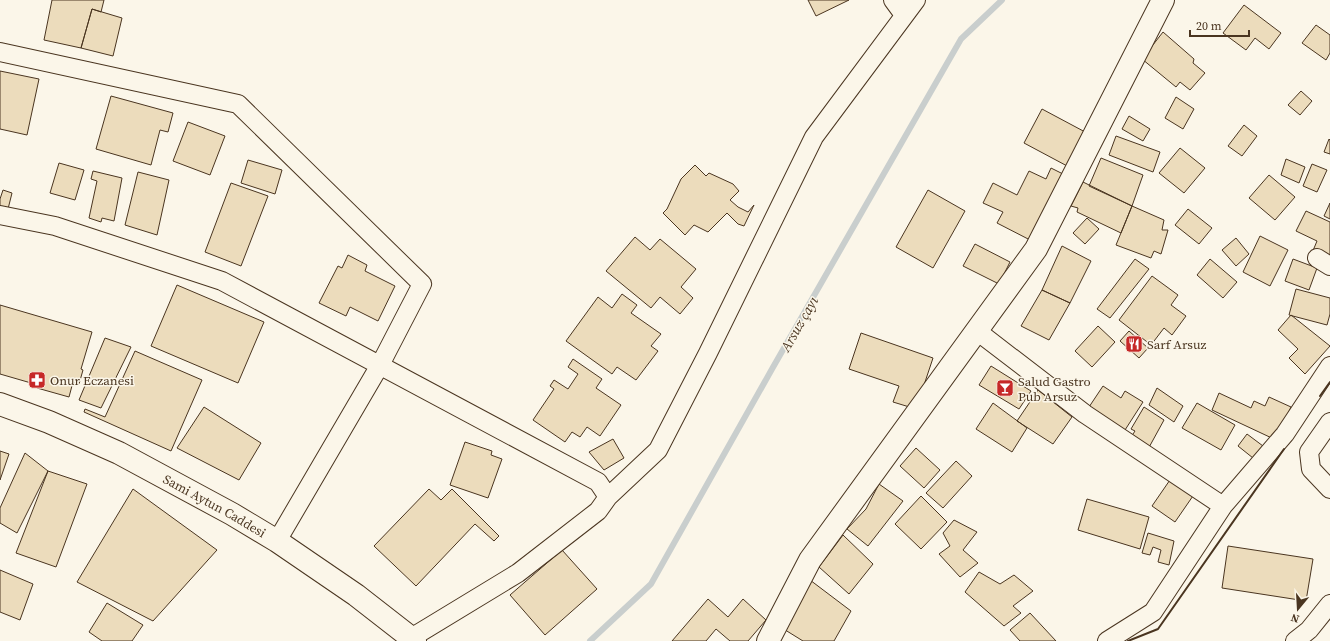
<svg xmlns="http://www.w3.org/2000/svg" width="1330" height="641" viewBox="0 0 1330 641" font-family="'Source Serif 4',serif">
  <rect width="100%" height="100%" fill="#fbf6e9"/>
  <g fill="none" stroke-linecap="round" stroke-linejoin="round">
    <path stroke="#c9cecd" stroke-width="6" d="M 590,641 L 651,584 L 772,369 L 961,39 L 1002,0"/>
  </g>
  <path fill="#ecdcbc" stroke="#4a3520" d="M 52,0 L 104,0 L 101,12 L 92,9 L 81,48 L 44,40 Z
    M 808,0 L 849,0 L 816,16 Z
    M 1244,5 L 1281,33 L 1269,49 L 1255,38 L 1246,50 L 1223,33 Z
    M 92,9 L 122,18 L 113,56 L 81,48 Z
    M 1316,25 L 1330,35 L 1330,53 L 1326,60 L 1302,43 Z
    M 1163,32 L 1194,59 L 1193,63 L 1205,73 L 1190,90 L 1180,82 L 1176,87 L 1142,59 Z
    M 0,71 L 39,79 L 27,135 L 0,129 Z
    M 1301,91 L 1312,101 L 1300,115 L 1288,105 Z
    M 111,96 L 173,113 L 168,132 L 160,130 L 151,165 L 96,149 Z
    M 1176,97 L 1194,109 L 1183,129 L 1165,118 Z
    M 1042,109 L 1087,133 L 1069,167 L 1024,143 Z
    M 1129,116 L 1150,129 L 1143,141 L 1122,129 Z
    M 188,122 L 225,136 L 210,175 L 173,161 Z
    M 1244,125 L 1257,136 L 1242,156 L 1228,146 Z
    M 1116,136 L 1160,152 L 1153,172 L 1109,155 Z
    M 1329,139 L 1330,140 L 1330,154 L 1324,152 Z
    M 1180,148 L 1205,168 L 1184,193 L 1159,173 Z
    M 1101,158 L 1143,175 L 1132,206 L 1089,186 Z
    M 1286,159 L 1305,167 L 1299,183 L 1281,175 Z
    M 248,160 L 282,170 L 275,194 L 241,183 Z
    M 59,163 L 84,170 L 75,200 L 50,193 Z
    M 1312,164 L 1327,170 L 1317,192 L 1303,186 Z
    M 695,165 L 706,176 L 709,173 L 733,184 L 739,191 L 730,200 L 738,207 L 748,212 L 754,205 L 744,226 L 738,224 L 727,213 L 708,232 L 694,225 L 685,235 L 663,213 L 667,209 L 681,179 Z
    M 1051,168 L 1065,175 L 1032,241 L 997,223 L 1003,212 L 983,203 L 993,183 L 1017,195 L 1029,171 L 1046,179 Z
    M 93,171 L 122,178 L 114,221 L 102,218 L 101,222 L 89,218 L 97,181 L 91,179 Z
    M 138,172 L 169,180 L 157,235 L 125,225 Z
    M 1269,175 L 1295,197 L 1275,220 L 1249,198 Z
    M 1083,182 L 1132,206 L 1121,233 L 1077,212 L 1078,208 L 1071,206 Z
    M 231,183 L 268,196 L 241,266 L 205,252 Z
    M 3,190 L 12,193 L 8,209 L 0,207 L 0,199 Z
    M 928,190 L 965,211 L 933,268 L 896,247 Z
    M 1330,203 L 1330,219 L 1324,216 Z
    M 1132,206 L 1164,220 L 1162,230 L 1168,230 L 1161,254 L 1154,251 L 1151,258 L 1116,245 Z
    M 1188,209 L 1212,228 L 1199,244 L 1175,225 Z
    M 1306,211 L 1330,222 L 1330,262 L 1312,253 L 1317,241 L 1296,231 Z
    M 1087,218 L 1099,229 L 1085,244 L 1073,233 Z
    M 1260,236 L 1288,250 L 1270,286 L 1243,272 Z
    M 635,237 L 650,250 L 660,239 L 696,269 L 681,287 L 693,298 L 680,314 L 660,297 L 651,308 L 606,271 Z
    M 1236,238 L 1249,254 L 1236,266 L 1222,250 Z
    M 975,244 L 1010,262 L 999,284 L 963,266 Z
    M 1062,246 L 1091,261 L 1070,303 L 1042,290 Z
    M 348,255 L 367,265 L 365,271 L 395,286 L 378,321 L 350,307 L 346,316 L 319,303 L 338,266 L 342,268 Z
    M 1135,259 L 1149,269 L 1110,318 L 1097,309 Z
    M 1210,259 L 1237,282 L 1223,298 L 1197,275 Z
    M 1293,259 L 1317,268 L 1309,290 L 1285,281 Z
    M 1152,276 L 1178,295 L 1171,305 L 1186,316 L 1172,335 L 1164,328 L 1151,345 L 1119,320 Z
    M 177,285 L 264,322 L 238,383 L 151,346 Z
    M 1296,289 L 1330,298 L 1330,314 L 1327,325 L 1289,315 Z
    M 1042,290 L 1070,303 L 1049,340 L 1021,326 Z
    M 622,294 L 637,305 L 631,313 L 661,334 L 651,346 L 658,351 L 636,380 L 617,367 L 612,374 L 566,341 L 598,297 L 612,308 Z
    M 0,305 L 92,332 L 81,369 L 83,370 L 79,384 L 73,382 L 69,397 L 37,388 L 38,385 L 0,374 Z
    M 1291,315 L 1330,346 L 1305,374 L 1289,358 L 1298,349 L 1278,330 Z
    M 1098,326 L 1115,342 L 1092,367 L 1075,351 Z
    M 1129,331 L 1148,348 L 1139,358 L 1120,341 Z
    M 861,333 L 933,358 L 916,409 L 893,402 L 899,386 L 849,369 Z
    M 105,338 L 131,347 L 101,408 L 79,400 Z
    M 135,351 L 202,380 L 171,451 L 84,412 L 85,409 L 105,417 Z
    M 573,359 L 602,379 L 596,388 L 621,405 L 600,436 L 587,427 L 580,437 L 572,432 L 565,442 L 533,420 L 554,389 L 550,386 L 554,380 L 568,389 L 578,374 L 568,367 Z
    M 991,366 L 1031,391 L 1019,409 L 979,385 Z
    M 1103,386 L 1121,398 L 1125,391 L 1143,402 L 1125,430 L 1089,407 Z
    M 1157,388 L 1183,406 L 1174,422 L 1149,405 Z
    M 1038,390 L 1072,417 L 1053,444 L 1017,421 Z
    M 1219,393 L 1251,408 L 1254,401 L 1265,406 L 1269,397 L 1291,407 L 1276,440 L 1212,410 Z
    M 993,403 L 1027,428 L 1012,452 L 976,429 Z
    M 1197,403 L 1235,425 L 1221,450 L 1182,428 Z
    M 204,407 L 261,443 L 239,480 L 177,448 Z
    M 1144,407 L 1164,420 L 1147,451 L 1129,440 L 1135,431 L 1131,429 Z
    M 1247,434 L 1263,446 L 1253,458 L 1238,446 Z
    M 613,439 L 624,458 L 604,470 L 589,452 Z
    M 465,442 L 492,451 L 491,455 L 502,459 L 488,498 L 450,485 Z
    M 916,448 L 940,470 L 924,488 L 900,466 Z
    M 0,451 L 9,454 L 0,480 Z
    M 25,453 L 48,471 L 17,533 L 0,523 L 0,508 Z
    M 956,461 L 972,476 L 943,508 L 926,493 Z
    M 48,471 L 87,484 L 56,567 L 16,553 Z
    M 1172,477 L 1195,493 L 1175,522 L 1152,506 Z
    M 879,484 L 903,501 L 868,546 L 847,529 L 866,509 Z
    M 133,489 L 217,550 L 153,621 L 77,582 Z
    M 429,489 L 441,500 L 452,489 L 499,536 L 494,541 L 475,524 L 416,586 L 374,546 Z
    M 921,496 L 947,522 L 921,549 L 895,524 Z
    M 1087,499 L 1149,517 L 1140,549 L 1078,530 Z
    M 954,520 L 977,532 L 963,550 L 978,563 L 960,577 L 939,554 L 950,546 L 943,533 Z
    M 1148,533 L 1174,541 L 1169,565 L 1158,562 L 1161,550 L 1153,547 L 1150,555 L 1142,553 Z
    M 843,535 L 873,564 L 849,594 L 819,567 Z
    M 1228,546 L 1313,559 L 1306,601 L 1222,588 Z
    M 562,550 L 597,589 L 545,635 L 510,595 Z
    M 0,570 L 33,584 L 20,620 L 0,612 Z
    M 979,572 L 1000,584 L 1014,575 L 1033,591 L 1013,606 L 1021,613 L 1004,626 L 965,592 Z
    M 810,580 L 851,611 L 834,641 L 803,641 L 782,628 Z
    M 708,599 L 728,617 L 743,599 L 766,620 L 748,641 L 730,641 L 716,629 L 706,641 L 672,641 Z
    M 107,603 L 143,625 L 132,641 L 102,641 L 89,632 Z
    M 1030,613 L 1056,641 L 1020,641 L 1010,630 Z"/>
  <g fill="none" stroke-linecap="round" stroke-linejoin="round">
    <defs>
      <path id="street" d="M 893,0 L 904,15
        M 0,52 L 238,104 L 422,284 L 380,365 L 277,541
        M 0,215 L 55,226 L 222,281 L 598,482 L 608,497
        M 1317,258 L 1330,266
        M 977,331 L 1085,414 L 1223,506
        M 1330,422 L 1309,452 L 1311,469 L 1330,489
        M 411,638 L 518,573 L 598,511 L 608,497 L 658,450 L 708,353 L 814,137 L 916,0
        M 1107,641 L 1153,612 L 1223,506 L 1285,434 L 1330,366
        M 1295,641 L 1309,630 L 1330,604"/>
      <g id="secondary">
        <path id="s1" d="M 0,404 L 49,422 L 119,453 L 232,514 L 277,541 L 356,595 L 415,641"/>
        <path d="M 768,641 L 810,560 L 1036,249 L 1163,0"/>
      </g>
    </defs>
    <use href="#street" stroke="#4a3520" stroke-width="20"/>
    <use href="#secondary" stroke="#4a3520" stroke-width="24"/>
    <use href="#street" stroke="#fbf6e9" stroke-width="18"/>
    <use href="#secondary" stroke="#fbf6e9" stroke-width="22"/>
    <path stroke="#4a3520" stroke-width="2" d="M 1320,396 L 1330,382
      M 1128,641 L 1158,629 L 1284,449"/>
  </g>
  <defs>
    <symbol id="restaurant-square" viewBox="-11 -11 22 22"><rect x="-9" y="-9" width="18" height="18" rx="4" fill="#c62828" stroke="#fbf6e9"/><path d="M-5-6h1v4h1v-4h1v4h1v-4h1v5L-1.5 .5V6h-2V.5L-5-1ZM5-6V6H3V1.5H1.5Q1.5-4 5-6Z" fill="#fff"/></symbol>
    <symbol id="pharmacy-square" viewBox="-11 -11 22 22"><rect x="-9" y="-9" width="18" height="18" rx="4" fill="#c62828" stroke="#fbf6e9"/><path d="M-2-6h4v4h4v4h-4v4h-4v-4h-4v-4h4Z" fill="#fff"/></symbol>
    <symbol id="bar-square" viewBox="-11 -11 22 22"><rect x="-9" y="-9" width="18" height="18" rx="4" fill="#c62828" stroke="#fbf6e9"/><path d="M-6-5H6L.8 .8V4.5H3.5V6h-7V4.5H-.8V.8Z" fill="#fff"/></symbol>
  </defs>
  <g fill-rule="evenodd">
    <use href="#restaurant-square" x="1124" y="334" width="20" height="20"/>
    <use href="#pharmacy-square" x="27" y="370" width="20" height="20"/>
    <use href="#bar-square" x="995" y="378" width="20" height="20"/>
  </g>
  <g text-anchor="middle" stroke-width="3" stroke-linejoin="round" paint-order="stroke">
    <g font-size="13" fill="#4a3520" stroke="#fbf6e9" text-anchor="start">
      <text x="1147" y="349">Sarf Arsuz</text>
      <text x="50" y="385">Onur Eczanesi</text>
      <text x="1018" y="386">Salud Gastro<tspan x="1018" dy="15">Pub Arsuz</tspan></text>
    </g>
    <g font-size="13" fill="#4a3520" stroke="#fbf6e9">
      <text dy="5" stroke="none"><textPath href="#s1" startOffset="238">Sami Aytun Caddesi</textPath></text>
    </g>
    <g font-size="14" font-style="italic" fill="#4a3520" stroke="#fbf6e9">
      <text transform="translate(799 324) rotate(-60)" y="5">Arsuz çayı</text>
    </g>
  </g>
  <g transform="translate(1298 609) rotate(198)" stroke="#fbf6e9" stroke-width="3" paint-order="stroke">
  <path d="M0-3L7 15L0 10L-7 15Z" fill="#4a3520"/>
  <text y="-6" font-size="11" font-weight="bold" text-anchor="middle" fill="#4a3520">N</text>
  </g>
  <path d="M1190 30v6h59v-6" fill="none" stroke="#4a3520" stroke-width="2"/>
  <text x="1196" y="30" font-size="12" fill="#4a3520" stroke="#fbf6e9" stroke-width="3" paint-order="stroke">20 m</text>
</svg>
